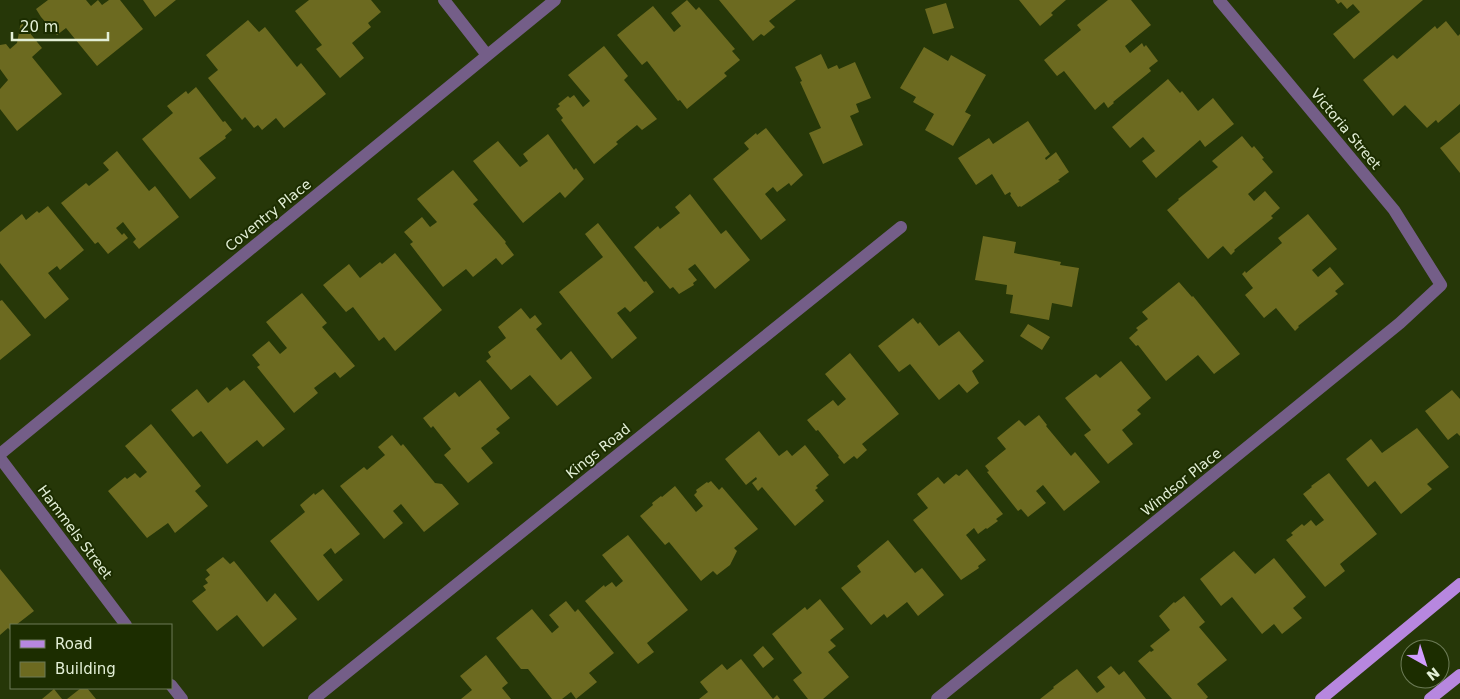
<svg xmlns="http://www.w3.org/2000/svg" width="1460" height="699" viewBox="0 0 1460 699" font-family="'DejaVu Sans',sans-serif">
  <rect width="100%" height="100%" fill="#263708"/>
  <path fill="#6c6a20" d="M 48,0 L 86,0 L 91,6 L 98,0 L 102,5 L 109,0 L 120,0 L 143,29 L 97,66 L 66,28 L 57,35 L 41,17 L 36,9 Z
    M 143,0 L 176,0 L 155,17 Z
    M 309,0 L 371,0 L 381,12 L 368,23 L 371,27 L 352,43 L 364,58 L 340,78 L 316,49 L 322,45 L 295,11 Z
    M 687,0 L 696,10 L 699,7 L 735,49 L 732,51 L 740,60 L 724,73 L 727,76 L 687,109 L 680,100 L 678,101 L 647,61 L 642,65 L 617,35 L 653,6 L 674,32 L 681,26 L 671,13 Z
    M 719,0 L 796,0 L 769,21 L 775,27 L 764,36 L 761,34 L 753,41 Z
    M 1019,0 L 1066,0 L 1051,13 L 1053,15 L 1040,26 Z
    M 1108,0 L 1131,0 L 1151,25 L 1125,46 L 1130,53 L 1142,43 L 1144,47 L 1146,45 L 1158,61 L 1149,68 L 1151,71 L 1113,102 L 1114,103 L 1108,108 L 1104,102 L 1095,110 L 1064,71 L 1057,76 L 1044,60 L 1081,30 L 1077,25 Z
    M 1335,0 L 1423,0 L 1354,59 L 1333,34 L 1360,12 L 1353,4 L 1347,9 L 1341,2 L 1338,4 Z
    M 946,3 L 954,28 L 933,34 L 925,9 Z
    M 248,20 L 259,32 L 265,27 L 297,67 L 301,63 L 326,94 L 284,128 L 276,118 L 262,130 L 258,125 L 254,128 L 245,117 L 242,120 L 208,78 L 218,70 L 206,55 Z
    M 1446,21 L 1458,36 L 1460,34 L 1460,104 L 1438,123 L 1436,120 L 1427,128 L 1405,105 L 1393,116 L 1363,80 L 1393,55 L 1397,59 L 1435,26 L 1437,29 Z
    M 21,22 L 42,48 L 32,57 L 62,94 L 17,131 L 0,109 L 0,89 L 8,80 L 0,69 L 0,45 L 6,44 L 10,49 L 17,43 Z
    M 604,46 L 628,76 L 624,80 L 657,119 L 642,130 L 637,125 L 616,142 L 618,144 L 594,164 L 561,120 L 563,118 L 556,109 L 560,106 L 558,104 L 568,96 L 570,98 L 574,95 L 583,107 L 590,101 L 568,75 Z
    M 924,47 L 948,61 L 951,55 L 986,75 L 965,112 L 971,115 L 953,146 L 925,130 L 934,114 L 913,102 L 916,97 L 900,88 Z
    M 821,54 L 828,69 L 837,65 L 839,69 L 855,62 L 871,98 L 856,104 L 859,112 L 850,116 L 863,145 L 823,164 L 809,133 L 821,128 L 800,82 L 802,81 L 795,67 Z
    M 1168,79 L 1180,93 L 1182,91 L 1198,111 L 1213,98 L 1234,124 L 1205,147 L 1200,140 L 1156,178 L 1142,161 L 1155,151 L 1143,137 L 1130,148 L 1112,127 Z
    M 196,87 L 223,122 L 225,121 L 232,130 L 225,136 L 226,138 L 199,158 L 216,178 L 190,199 L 142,139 L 173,113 L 167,106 L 186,91 L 188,94 Z
    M 1028,121 L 1050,154 L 1045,158 L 1046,160 L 1056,152 L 1069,172 L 1058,180 L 1060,181 L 1021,207 L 1020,206 L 1018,207 L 1010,195 L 1011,194 L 1010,192 L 1005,195 L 992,174 L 976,185 L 958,158 L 989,138 L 993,144 Z
    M 766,128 L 803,175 L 791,186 L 789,183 L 777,192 L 773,187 L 765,194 L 786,220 L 761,240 L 713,179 L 749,149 L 744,143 L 756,133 L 757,135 Z
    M 1460,132 L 1460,173 L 1440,148 Z
    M 548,134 L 574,170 L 576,168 L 584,179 L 565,198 L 560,192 L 523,223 L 473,161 L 498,141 L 520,167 L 528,161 L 523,154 Z
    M 1242,136 L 1252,148 L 1254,146 L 1264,158 L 1262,159 L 1273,172 L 1248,194 L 1254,201 L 1265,191 L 1280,208 L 1271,216 L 1273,218 L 1234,250 L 1235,251 L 1231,255 L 1223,246 L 1208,259 L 1167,210 L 1179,200 L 1178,199 L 1218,167 L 1212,161 Z
    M 117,151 L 149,191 L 155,186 L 179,217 L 139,249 L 133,242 L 136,239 L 123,222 L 116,228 L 122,235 L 124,233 L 128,238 L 108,254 L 98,242 L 95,244 L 61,203 L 86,183 L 89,186 L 109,170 L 103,163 Z
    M 453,170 L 478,200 L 473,204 L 506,242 L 505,243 L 514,255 L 502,265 L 496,258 L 473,277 L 466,269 L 443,287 L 410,244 L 413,242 L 404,232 L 422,217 L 430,227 L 437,222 L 417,199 Z
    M 690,194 L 721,234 L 726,230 L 750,260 L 715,289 L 695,264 L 688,269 L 697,280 L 693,283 L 694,285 L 679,294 L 673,287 L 670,289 L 634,247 L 658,226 L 660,229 L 680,213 L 675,207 Z
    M 48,206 L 84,250 L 60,270 L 57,266 L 48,273 L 69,299 L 45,319 L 0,263 L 0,232 L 22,214 L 26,220 L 37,211 L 39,213 Z
    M 1308,214 L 1337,249 L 1312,270 L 1318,277 L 1330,267 L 1344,284 L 1335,291 L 1338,294 L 1298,326 L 1299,327 L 1295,331 L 1276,308 L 1264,318 L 1245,295 L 1253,288 L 1242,274 L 1245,271 L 1246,273 L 1282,243 L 1278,238 Z
    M 598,223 L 644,282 L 646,281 L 654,292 L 630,312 L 625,307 L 617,313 L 637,338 L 612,359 L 559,292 L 603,257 L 585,234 Z
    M 983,236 L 1016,242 L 1014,253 L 1061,262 L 1060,265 L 1079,268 L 1072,307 L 1052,303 L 1049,320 L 1010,313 L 1013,295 L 1006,294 L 1007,285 L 975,280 Z
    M 395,253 L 442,310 L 395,351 L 384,337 L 379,341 L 353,307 L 346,312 L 323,285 L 349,264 L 360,278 L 380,262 L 382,264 Z
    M 1179,282 L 1192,297 L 1193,296 L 1240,354 L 1214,374 L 1198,355 L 1166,381 L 1138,345 L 1136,346 L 1129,338 L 1138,330 L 1136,328 L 1148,319 L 1142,312 Z
    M 302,293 L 327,323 L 322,327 L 355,366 L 340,378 L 335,372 L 314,388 L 318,393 L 294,413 L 257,367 L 260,365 L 252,355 L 269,341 L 280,354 L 287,348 L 266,322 Z
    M 2,300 L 31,335 L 0,360 L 0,301 Z
    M 521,308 L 530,319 L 535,315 L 542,324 L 536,329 L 561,360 L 571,351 L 592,378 L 557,406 L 530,375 L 511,390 L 486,361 L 491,357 L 488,352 L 506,338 L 498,327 Z
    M 913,318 L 918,324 L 920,322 L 939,346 L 959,331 L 984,361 L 972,371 L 979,383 L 967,393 L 959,384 L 939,400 L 910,364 L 899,372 L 878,346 Z
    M 1028,324 L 1050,337 L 1042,350 L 1020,336 Z
    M 850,353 L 899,414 L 862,444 L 867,450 L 857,459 L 854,456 L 844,464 L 838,457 L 839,456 L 818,430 L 816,431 L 807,420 L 833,400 L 838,406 L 846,399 L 825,374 Z
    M 1121,361 L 1151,398 L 1137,410 L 1141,414 L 1122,430 L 1133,444 L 1108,464 L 1084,435 L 1091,430 L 1065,398 L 1096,374 L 1100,378 Z
    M 244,380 L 285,429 L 263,447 L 257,440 L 227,464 L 201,431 L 193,437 L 171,410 L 197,389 L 208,403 L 227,387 L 230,391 Z
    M 480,380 L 510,418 L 496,429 L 500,433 L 481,448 L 493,463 L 468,483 L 444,455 L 451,449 L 433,426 L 431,428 L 423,418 L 455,392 L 459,397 Z
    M 1452,390 L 1460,399 L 1460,436 L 1457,433 L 1448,440 L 1425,411 Z
    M 1039,415 L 1047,425 L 1046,426 L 1071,456 L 1075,452 L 1100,482 L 1064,511 L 1043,485 L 1036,491 L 1046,503 L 1028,517 L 1021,509 L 1018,511 L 987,472 L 989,471 L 985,466 L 1006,449 L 997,438 L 1019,420 L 1025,426 Z
    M 151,424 L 201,486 L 195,491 L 208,506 L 175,533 L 168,523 L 147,538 L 108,491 L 125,477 L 127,479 L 135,473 L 140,478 L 147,472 L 125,446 Z
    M 1417,428 L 1449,467 L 1427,484 L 1432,489 L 1401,514 L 1375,481 L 1368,487 L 1346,459 L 1371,439 L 1382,453 Z
    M 759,431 L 779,456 L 787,450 L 792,456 L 805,445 L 829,475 L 816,486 L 818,488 L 815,490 L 824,501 L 795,526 L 762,487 L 758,491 L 752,483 L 757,479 L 756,477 L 746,485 L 725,459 Z
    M 392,435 L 401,446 L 403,444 L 435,483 L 442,484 L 459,504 L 424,532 L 401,504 L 393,511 L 403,523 L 384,539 L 340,486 L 364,467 L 367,470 L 385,455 L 378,447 Z
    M 967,469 L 1003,514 L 996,519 L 998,521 L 987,529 L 986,528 L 978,534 L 974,528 L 966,535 L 986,560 L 978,566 L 979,568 L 961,580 L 913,520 L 928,508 L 917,494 L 938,477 L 944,484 L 956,474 L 959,476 Z
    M 1329,473 L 1377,534 L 1340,564 L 1345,571 L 1325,587 L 1286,540 L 1293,535 L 1291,533 L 1302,524 L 1304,526 L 1311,520 L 1316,526 L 1324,520 L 1303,494 L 1312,487 L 1311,486 Z
    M 711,481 L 719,490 L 722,487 L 758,529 L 734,548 L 737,551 L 730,565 L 717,575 L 713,571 L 701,581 L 669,542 L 665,545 L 640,516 L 653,505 L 652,503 L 661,496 L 662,497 L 675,486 L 696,512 L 703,506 L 694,495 L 697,492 L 696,490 L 707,482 L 708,483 Z
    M 323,489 L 360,534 L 335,554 L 331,548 L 323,555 L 343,580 L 318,601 L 270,541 L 305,512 L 300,505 L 314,493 L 315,495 Z
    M 628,535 L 688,610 L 647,643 L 654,652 L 638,664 L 585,601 L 604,585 L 605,587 L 612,582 L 616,587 L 623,581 L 602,555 Z
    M 888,540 L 915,573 L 922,568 L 944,595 L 918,616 L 907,602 L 887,618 L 884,614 L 871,625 L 841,588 L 861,572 L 857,566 Z
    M 1234,551 L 1255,574 L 1274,558 L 1306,597 L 1293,608 L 1302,618 L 1282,634 L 1274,624 L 1262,634 L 1232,597 L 1221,606 L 1200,579 Z
    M 223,557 L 230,564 L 234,561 L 267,602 L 275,593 L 297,619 L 263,647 L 237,615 L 217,631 L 192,601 L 206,590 L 203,586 L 208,583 L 205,579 L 210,575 L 206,570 Z
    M 0,569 L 34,611 L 16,625 L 11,625 L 10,630 L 8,628 L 0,635 Z
    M 1184,596 L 1205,622 L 1199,627 L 1227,660 L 1197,684 L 1208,697 L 1206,699 L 1172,699 L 1138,661 L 1150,651 L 1151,652 L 1154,650 L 1150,646 L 1170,630 L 1159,616 L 1174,602 L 1175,603 Z
    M 820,599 L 844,629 L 830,640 L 836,646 L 828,652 L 849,677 L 823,699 L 808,699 L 793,680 L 802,673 L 772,634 L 805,607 L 807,610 Z
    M 566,601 L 575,612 L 578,609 L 614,653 L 589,673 L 597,682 L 576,699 L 571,692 L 562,699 L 552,699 L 528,669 L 521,669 L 496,638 L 532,609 L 552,633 L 559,627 L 549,615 Z
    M 763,646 L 774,659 L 763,668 L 753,655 Z
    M 486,655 L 508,683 L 502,688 L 511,699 L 461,699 L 472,690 L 460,676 Z
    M 741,659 L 773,699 L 777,695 L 780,699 L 699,699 L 708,692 L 700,682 L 722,664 L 727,670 Z
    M 1111,666 L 1119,675 L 1124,671 L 1146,699 L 1040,699 L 1054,688 L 1053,687 L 1077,669 L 1097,693 L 1105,687 L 1097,677 Z
    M 81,688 L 87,688 L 96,699 L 67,699 Z
    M 54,689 L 62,699 L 42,699 Z"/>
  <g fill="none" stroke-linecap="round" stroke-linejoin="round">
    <path stroke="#745e88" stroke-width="12" d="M 444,0 L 487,55
      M 0,454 L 555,0
      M 0,458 L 126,625
      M 171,685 L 182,699
      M 314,699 L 901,227
      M 937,699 L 1325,384 L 1400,323 L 1441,285 L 1394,210 L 1219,0"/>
    <path stroke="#b787df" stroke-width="12" d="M 1321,699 L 1460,584
      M 1430,699 L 1460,675"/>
  </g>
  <g text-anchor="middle" stroke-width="4" stroke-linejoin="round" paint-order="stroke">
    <g font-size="14" fill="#e3efd6" stroke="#1c2d00">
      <text transform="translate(1346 129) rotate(50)" y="5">Victoria Street</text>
      <text transform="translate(268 215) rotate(-39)" y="5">Coventry Place</text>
      <text transform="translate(598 451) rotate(-39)" y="5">Kings Road</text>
      <text transform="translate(1181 482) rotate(-39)" y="5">Windsor Place</text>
      <text transform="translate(75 532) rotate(53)" y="5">Hammels Street</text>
    </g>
  </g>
  <rect x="10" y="624" width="162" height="65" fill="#1c2d00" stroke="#6c7b56"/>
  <rect x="20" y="640" width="25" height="8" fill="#b787df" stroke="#6c7b56"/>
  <text x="55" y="649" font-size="15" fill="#e3efd6">Road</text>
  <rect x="20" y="662" width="25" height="15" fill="#6c6a20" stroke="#6c7b56"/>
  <text x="55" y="674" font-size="15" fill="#e3efd6">Building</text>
  <g transform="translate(1425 664) rotate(141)"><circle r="24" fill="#1c2d00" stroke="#6c7b56"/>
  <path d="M0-4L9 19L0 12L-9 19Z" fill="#d19dfe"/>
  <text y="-8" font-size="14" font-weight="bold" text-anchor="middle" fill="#e3efd6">N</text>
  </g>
  <path d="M12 32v8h96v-8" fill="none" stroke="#e3efd6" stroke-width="2.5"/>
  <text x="20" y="32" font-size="15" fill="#e3efd6" stroke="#1c2d00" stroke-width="4" paint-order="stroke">20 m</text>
</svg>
